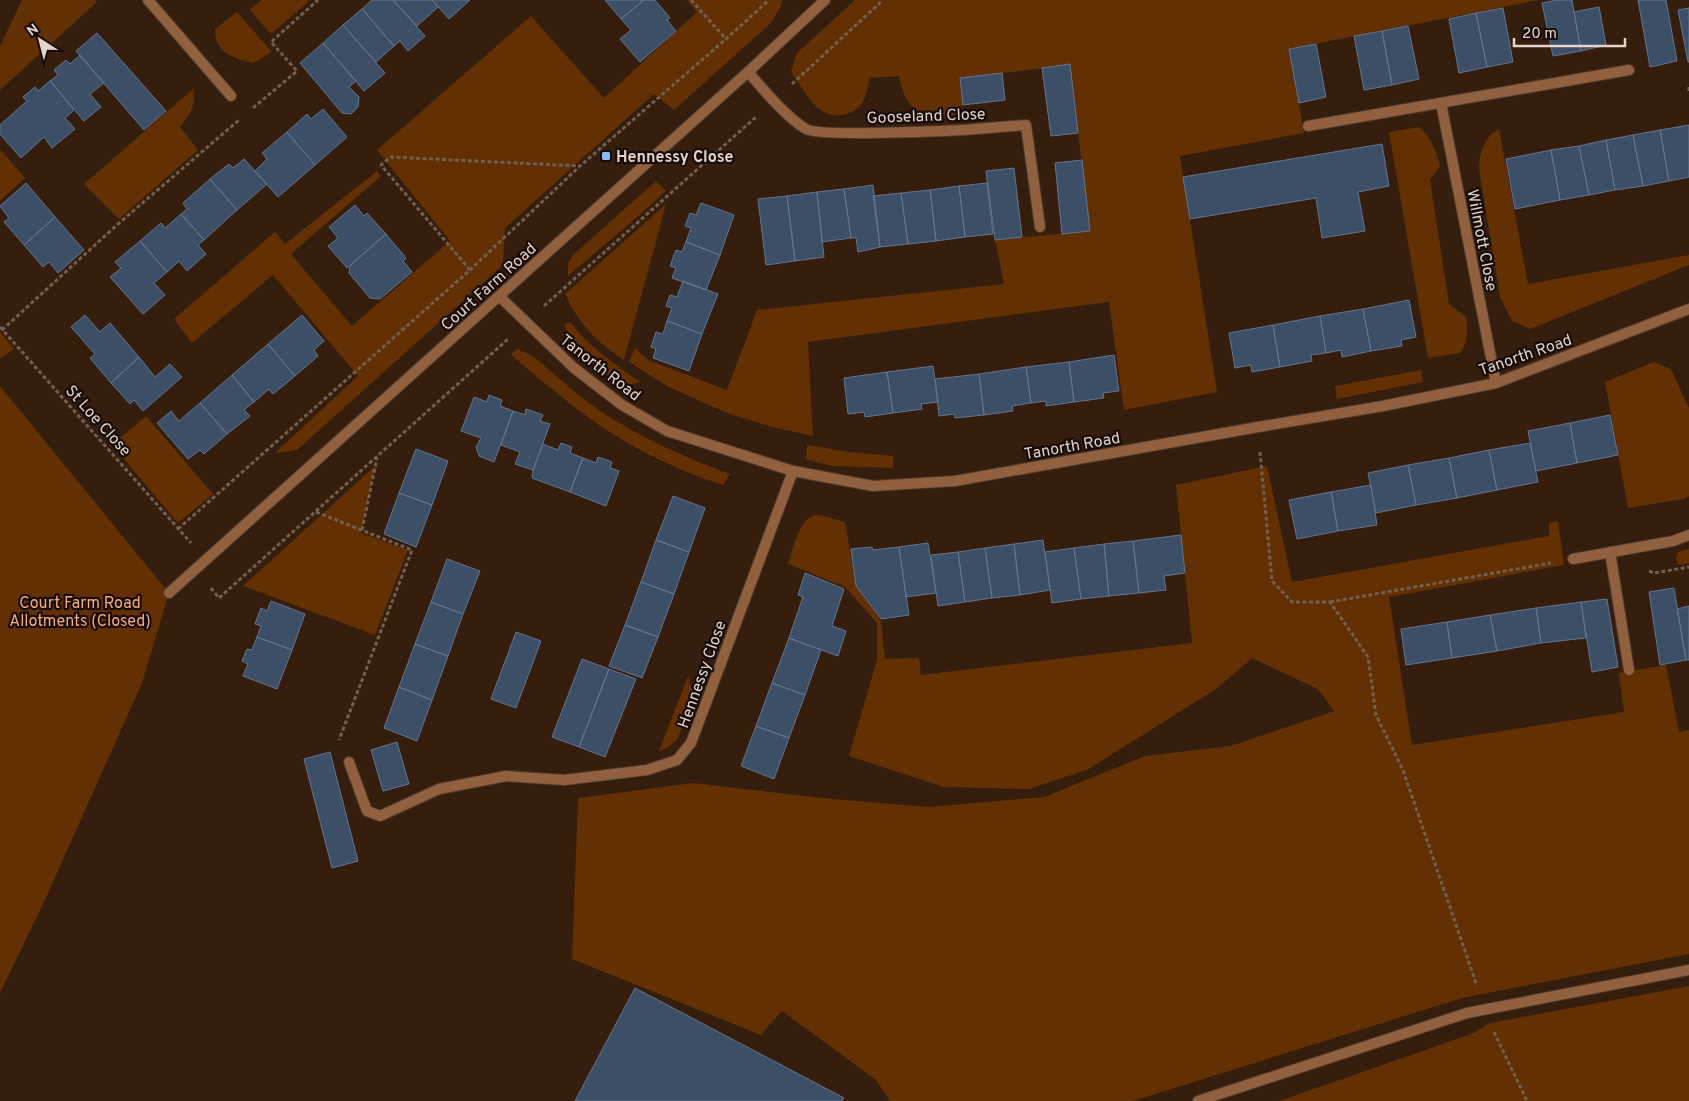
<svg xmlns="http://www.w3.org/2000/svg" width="1689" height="1101" viewBox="0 0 1689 1101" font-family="Overpass,sans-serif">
  <rect width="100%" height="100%" fill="#361e0e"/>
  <path fill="#623002" d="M 22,0 L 95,0 L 97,2 L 0,90 L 0,46 Z
    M 261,0 L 310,0 L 271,34 L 250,10 Z
    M 687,0 L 782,0 L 780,8 L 771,23 L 674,110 L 654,94 L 505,228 L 503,265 L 297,450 L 275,453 L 358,376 L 273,275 L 192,343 L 174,319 L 275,232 L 285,244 L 377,171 L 381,176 L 291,254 L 352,326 L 450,241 L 377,150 L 531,16 L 604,98 L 697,12 Z
    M 855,0 L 1539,0 L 1289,49 L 1304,133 L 1180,156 L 1217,392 L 1124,410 L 1109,302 L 808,342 L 813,436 L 772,427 L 727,413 L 669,387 L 629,362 L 635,348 L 648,360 L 727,390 L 757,310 L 1004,284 L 995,240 L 1090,231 L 1070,65 L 960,78 L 963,105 L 960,114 C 925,124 905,111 899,76 L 869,78 C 868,87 867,99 859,107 C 849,117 831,118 819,109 C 811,102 798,82 791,72 L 797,53 Z
    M 237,12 L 272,52 L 253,63 C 233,58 215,53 215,29 Z
    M 193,89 C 197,105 189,115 180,127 L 198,150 L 119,219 L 84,184 Z
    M 1419,127 C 1431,137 1436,151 1440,166 L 1430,180 L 1449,304 L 1466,317 C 1468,329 1468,344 1460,353 L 1428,358 L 1389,132 Z
    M 1499,129 L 1528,284 L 1689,255 L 1689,265 L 1530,329 L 1512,321 L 1500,297 L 1479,169 C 1479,154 1485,136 1499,129 Z
    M 0,149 L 25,178 L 0,201 Z
    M 656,181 L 666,191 L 635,219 L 568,276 L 568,263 L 574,254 Z
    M 666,204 L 624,360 C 596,342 579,324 565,294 Z
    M 570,322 C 591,348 614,364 640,382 L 623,386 C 600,370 574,351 564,324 Z
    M 0,332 L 14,349 L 0,359 Z
    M 516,349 C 535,354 545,367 560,379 C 574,391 589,404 605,414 C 644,439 686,458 730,474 L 723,485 C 676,470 629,447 589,418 C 562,398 536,376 511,355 Z
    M 1654,362 L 1671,369 L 1689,408 L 1689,496 L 1684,499 L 1628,508 L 1605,382 Z
    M 1421,370 L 1423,382 L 1337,399 L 1335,386 Z
    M 0,386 L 169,593 L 142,683 L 44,902 L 0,993 Z
    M 146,416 L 213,494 L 178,523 L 112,445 Z
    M 807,445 L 849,452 L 893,456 L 893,468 L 832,466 L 806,459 Z
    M 375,466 L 361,533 L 408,550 L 375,635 L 243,586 Z
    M 1267,466 L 1292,582 L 1549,536 L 1549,523 L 1558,521 L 1564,565 L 1389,597 L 1412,745 L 1624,712 L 1619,673 L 1666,665 L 1679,732 L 1689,730 L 1689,954 L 1462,998 L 1133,1101 L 890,1101 L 876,1080 L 782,1011 L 761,1035 L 572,959 L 578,798 L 693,783 L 832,799 L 929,807 L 1044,797 L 1145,756 L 1231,746 L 1334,711 L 1318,689 L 1252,658 L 1216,689 L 1087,770 L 1029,789 L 944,787 L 849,756 L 877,660 L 877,623 L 845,587 L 788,564 C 793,550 800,514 818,515 C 827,516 837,520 845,522 L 856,586 L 881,621 L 885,659 L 919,658 L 921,675 L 1192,643 L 1176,485 Z
    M 1689,549 L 1689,563 L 1680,565 L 1677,563 L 1676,557 L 1678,552 Z
    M 688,676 L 694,697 L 677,740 L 667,748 L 659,751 Z
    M 1689,986 L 1689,1101 L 1279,1101 L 1474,1033 L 1490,1023 Z"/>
  <path fill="#3c4f66" stroke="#62768f" d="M 372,0 L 393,0 L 425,36 L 408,51 L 400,41 L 394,46 L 362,9 Z
    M 393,0 L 432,0 L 438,7 L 417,26 Z
    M 432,0 L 470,0 L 449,19 Z
    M 605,0 L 644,0 L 621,19 Z
    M 644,0 L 655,0 L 670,18 L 667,20 L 676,31 L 640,62 L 620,39 L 631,30 L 621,19 Z
    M 1557,0 L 1572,0 L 1581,51 L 1553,56 L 1542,3 Z
    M 1638,0 L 1666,0 L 1677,61 L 1650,67 Z
    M 1599,7 L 1606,45 L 1581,51 L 1574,12 Z
    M 1503,8 L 1513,62 L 1487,67 L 1476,13 Z
    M 1689,8 L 1689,62 L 1688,62 L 1678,10 Z
    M 362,9 L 394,46 L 376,62 L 343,25 Z
    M 1476,13 L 1487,67 L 1459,73 L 1449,19 Z
    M 343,25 L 385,73 L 364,91 L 323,43 Z
    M 1408,26 L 1419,79 L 1392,85 L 1382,31 Z
    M 1382,31 L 1392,85 L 1364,90 L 1354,36 Z
    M 97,33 L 166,111 L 144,130 L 76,51 Z
    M 323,43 L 356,81 L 349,87 L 359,97 L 358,107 L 351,114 L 342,113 L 300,63 Z
    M 1316,44 L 1326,97 L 1299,103 L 1289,49 Z
    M 80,55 L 104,83 L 90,94 L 101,107 L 84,121 L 50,81 L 58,75 L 54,70 L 66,60 L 70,64 Z
    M 1070,64 L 1078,133 L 1051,136 L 1042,68 Z
    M 1002,73 L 1005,100 L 963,105 L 960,78 Z
    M 50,81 L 74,110 L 65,118 L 75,129 L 52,148 L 44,137 L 21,158 L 0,134 L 0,125 L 27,101 L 23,97 L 35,87 L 38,91 Z
    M 323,109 L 347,137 L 315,165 L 287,132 L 307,114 L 311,119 Z
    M 1689,125 L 1689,177 L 1669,181 L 1660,130 Z
    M 1660,130 L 1669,181 L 1643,186 L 1633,135 Z
    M 287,132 L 315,165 L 278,197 L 255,171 L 267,159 L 262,153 Z
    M 1633,135 L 1643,186 L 1615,190 L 1606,140 Z
    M 1606,140 L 1615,190 L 1589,195 L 1579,146 Z
    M 1382,144 L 1389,186 L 1358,192 L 1365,231 L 1322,238 L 1316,198 L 1190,219 L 1183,177 Z
    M 1579,146 L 1589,195 L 1560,200 L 1551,150 Z
    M 1551,150 L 1560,200 L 1515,209 L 1506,159 Z
    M 244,159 L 267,184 L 237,210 L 210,179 L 229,164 L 233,168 Z
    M 1082,160 L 1090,231 L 1062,234 L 1055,163 Z
    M 1014,168 L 1022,237 L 995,240 L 986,171 Z
    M 210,179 L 237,210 L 204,240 L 181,214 L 187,209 L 183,203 Z
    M 26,183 L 55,217 L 24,245 L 4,222 L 9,218 L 0,206 Z
    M 987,183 L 993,234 L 965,237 L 959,186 Z
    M 873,185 L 880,247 L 858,252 L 856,238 L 851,238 L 844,189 Z
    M 959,186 L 965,237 L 936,241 L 930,190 Z
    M 844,189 L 851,238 L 822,242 L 817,192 Z
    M 930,190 L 936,241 L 908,244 L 901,193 Z
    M 817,192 L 824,257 L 795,261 L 787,196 Z
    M 901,193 L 908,244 L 880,247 L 873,196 Z
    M 787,196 L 795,261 L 766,265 L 758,199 Z
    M 701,203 L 734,215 L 720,255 L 686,242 L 691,228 L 685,226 L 690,213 L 696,215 Z
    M 355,205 L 364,216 L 367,213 L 386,234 L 347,268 L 328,246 L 338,238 L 329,227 Z
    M 181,214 L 204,240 L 198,245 L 206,254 L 187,271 L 179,261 L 167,272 L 140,241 L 161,223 L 165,228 Z
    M 55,217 L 84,250 L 58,273 L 49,262 L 43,267 L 24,245 Z
    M 386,234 L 406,258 L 403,261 L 412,272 L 380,299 L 370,298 L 349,273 L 350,266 Z
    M 140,241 L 167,272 L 154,283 L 165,295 L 143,314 L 110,277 L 121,268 L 115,262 Z
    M 686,242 L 720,255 L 706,290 L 672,278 L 676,268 L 670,266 L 676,250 L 682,252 Z
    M 683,281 L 718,294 L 702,334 L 667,321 L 672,308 L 666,306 L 670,295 L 677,297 Z
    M 1409,300 L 1416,337 L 1401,340 L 1402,346 L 1371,351 L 1363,309 Z
    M 1363,309 L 1371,351 L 1342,357 L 1341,350 L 1326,353 L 1320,316 Z
    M 85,315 L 100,332 L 110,323 L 139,357 L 111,383 L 90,358 L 95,354 L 71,327 Z
    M 302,315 L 324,341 L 314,350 L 318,356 L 295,376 L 268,344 Z
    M 1320,316 L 1326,353 L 1311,355 L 1312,361 L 1280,367 L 1273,325 Z
    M 667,321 L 702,334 L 689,371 L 653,358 L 656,349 L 651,347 L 656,332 L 663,334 Z
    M 1273,325 L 1280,367 L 1252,372 L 1251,365 L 1235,368 L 1229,333 Z
    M 268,344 L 295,376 L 273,394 L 269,389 L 254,402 L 232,375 Z
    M 1114,355 L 1119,391 L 1103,393 L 1104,398 L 1074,402 L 1069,362 Z
    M 139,357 L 155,377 L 170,364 L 182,377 L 143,411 L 134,400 L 130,404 L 111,383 Z
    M 1069,362 L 1074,402 L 1046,406 L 1046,401 L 1031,403 L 1026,367 Z
    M 933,366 L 938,402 L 921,404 L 922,409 L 893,413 L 887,372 Z
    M 1026,367 L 1031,403 L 1012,406 L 1013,411 L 984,415 L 979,374 Z
    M 887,372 L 893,413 L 865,417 L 864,412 L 848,414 L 844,378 Z
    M 979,374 L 984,415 L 955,418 L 955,414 L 939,416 L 935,379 Z
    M 232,375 L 254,402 L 244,410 L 250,416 L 227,434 L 200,403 Z
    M 489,395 L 502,400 L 500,406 L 513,411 L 494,462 L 479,456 L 476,447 L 481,438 L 461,431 L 474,397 L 487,402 Z
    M 200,403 L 227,434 L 204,454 L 200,450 L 188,459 L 157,423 L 171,411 L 179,421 Z
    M 526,409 L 543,415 L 540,421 L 550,424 L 533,470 L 515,464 L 520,452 L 501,445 L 513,411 L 525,415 Z
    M 1610,415 L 1618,455 L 1577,463 L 1570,423 Z
    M 1570,423 L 1577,463 L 1536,471 L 1528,431 Z
    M 561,443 L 572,447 L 570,453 L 583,458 L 570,492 L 532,478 L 533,470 L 543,444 L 558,450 Z
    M 1530,443 L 1538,482 L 1497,490 L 1489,450 Z
    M 416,449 L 448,461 L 432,505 L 399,493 Z
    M 1489,450 L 1497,490 L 1457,498 L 1449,458 Z
    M 598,457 L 612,462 L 610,468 L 619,471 L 606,506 L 570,492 L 583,458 L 596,463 Z
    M 1449,458 L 1457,498 L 1416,505 L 1408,465 Z
    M 1408,465 L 1416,505 L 1376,513 L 1368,473 Z
    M 1371,485 L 1377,525 L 1338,531 L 1331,492 Z
    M 1331,492 L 1338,531 L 1297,539 L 1289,500 Z
    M 399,493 L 432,505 L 416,547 L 384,534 Z
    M 673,496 L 705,508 L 689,552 L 656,540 Z
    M 1181,535 L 1185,573 L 1164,576 L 1166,590 L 1139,593 L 1133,541 Z
    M 656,540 L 689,552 L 674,594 L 641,582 Z
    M 1043,540 L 1050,590 L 1020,595 L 1014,544 Z
    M 1133,541 L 1139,593 L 1109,596 L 1104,544 Z
    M 928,543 L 936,593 L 906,597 L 899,547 Z
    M 1014,544 L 1020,595 L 992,598 L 985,548 Z
    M 1104,544 L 1109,596 L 1081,599 L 1074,548 Z
    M 872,547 L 873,550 L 899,547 L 909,615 L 881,619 L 856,586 L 851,549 Z
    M 985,548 L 992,598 L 965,602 L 958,552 Z
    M 1074,548 L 1081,599 L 1052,603 L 1045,552 Z
    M 958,552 L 965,602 L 938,606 L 931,555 Z
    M 447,559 L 480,571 L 463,614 L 431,602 Z
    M 805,573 L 844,589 L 832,626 L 846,631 L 838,656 L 789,638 L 803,597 L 798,595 Z
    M 641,582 L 674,594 L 658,637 L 625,625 Z
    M 1674,588 L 1686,660 L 1660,665 L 1649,592 Z
    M 1607,599 L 1618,667 L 1592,672 L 1581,602 Z
    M 271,601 L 305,614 L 292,650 L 257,637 L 261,626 L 255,624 L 261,608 L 267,611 Z
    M 431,602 L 463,614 L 448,656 L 415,644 Z
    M 1581,602 L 1586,638 L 1541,643 L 1536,608 Z
    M 1689,606 L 1689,660 L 1686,660 L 1677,609 Z
    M 1536,608 L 1541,643 L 1497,651 L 1490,615 Z
    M 1490,615 L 1497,651 L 1452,658 L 1447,622 Z
    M 1447,622 L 1452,658 L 1406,665 L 1401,629 Z
    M 625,625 L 658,637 L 642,678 L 609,666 Z
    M 516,632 L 541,641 L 516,708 L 491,699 Z
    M 257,637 L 292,650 L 277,689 L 243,676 L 248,664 L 242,661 L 247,649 L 252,650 Z
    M 789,638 L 821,650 L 805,695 L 772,683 Z
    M 415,644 L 448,656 L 432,700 L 399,687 Z
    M 582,659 L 609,669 L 579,747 L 552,737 Z
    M 609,669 L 636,679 L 605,757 L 579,747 Z
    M 772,683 L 805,695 L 789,738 L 756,726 Z
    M 399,687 L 432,700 L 417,741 L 384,728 Z
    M 756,726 L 789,738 L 774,779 L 741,766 Z
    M 397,742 L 409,784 L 383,791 L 371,750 Z
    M 330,752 L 358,861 L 332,868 L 304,759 Z
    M 635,988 L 844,1098 L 842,1101 L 575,1101 Z"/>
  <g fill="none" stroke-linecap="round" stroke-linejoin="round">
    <defs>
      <path id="lane" d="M 1308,126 L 1629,70
        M 963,130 L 1026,125 L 1040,227
        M 1610,552 L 1629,670
        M 349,762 L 367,811 L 380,816 L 439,789 L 506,776 L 564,780 L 647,770 L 677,760 L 691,743
        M 1198,1101 L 1467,1013 L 1689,970"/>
      <path id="street" d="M 148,0 L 231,96
        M 748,72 C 764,90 785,116 806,129 C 819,137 940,131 963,130
        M 1441,103 L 1496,383
        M 499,296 L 574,368 L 622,405 L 667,431 L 793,471 L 873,486 L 955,481 L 1258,427 L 1383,406 L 1496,383 L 1689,309
        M 1573,559 L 1673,541 L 1689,535
        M 169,593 L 748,72 L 825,0
        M 691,743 L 793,471"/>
    </defs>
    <use href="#lane" stroke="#523b2c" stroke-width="12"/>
    <use href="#street" stroke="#523b2c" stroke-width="12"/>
    <path stroke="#735e50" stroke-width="3" stroke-dasharray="4 2.5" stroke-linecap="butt" d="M 691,0 L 726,39
      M 792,84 L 883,0
      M 1689,87 L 1689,91
      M 253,108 L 297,71 L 271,42 L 318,0
      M 470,270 L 381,165 L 391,157 L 580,166
      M 544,306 L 756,117
      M 0,327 L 191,543
      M 2,330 L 118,224 L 239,120
      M 1260,452 L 1272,581 L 1292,602 L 1330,602 L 1368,657 L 1376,715 L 1403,770 L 1477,986
      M 316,512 L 412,550 L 339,740
      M 178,529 L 470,270 L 580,166 L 726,39 L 769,0
      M 362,530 L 377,458
      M 1649,571 L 1654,573 L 1689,567
      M 211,588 L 219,598 L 508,339
      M 1330,602 L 1551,563
      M 1494,1032 L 1527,1101"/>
    <use href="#lane" stroke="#91603e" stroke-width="10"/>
    <use href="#street" stroke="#91603e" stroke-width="10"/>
  </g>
  <rect fill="#86bbfb" stroke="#160b05" stroke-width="2" x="601" y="151" width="10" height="10" rx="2.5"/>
  <g text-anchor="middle" stroke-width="4.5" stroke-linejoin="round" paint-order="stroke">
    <g font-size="16" fill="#e3d3c9" stroke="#160b05">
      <text transform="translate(926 115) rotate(-2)" y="6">Gooseland Close</text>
      <text transform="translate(1483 240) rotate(79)" y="6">Willmott Close</text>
      <text transform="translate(488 286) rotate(-42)" y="6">Court Farm Road</text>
      <text transform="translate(1525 354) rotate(-19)" y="6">Tanorth Road</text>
      <text transform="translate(601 367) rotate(38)" y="6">Tanorth Road</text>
      <text transform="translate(99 420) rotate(48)" y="6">St Loe Close</text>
      <text transform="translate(1072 445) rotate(-10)" y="6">Tanorth Road</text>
      <text transform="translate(701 674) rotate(-70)" y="6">Hennessy Close</text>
    </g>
    <g font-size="16" font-weight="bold" fill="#e3d3c9" stroke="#160b05" text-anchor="start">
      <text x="616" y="162">Hennessy Close</text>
    </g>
    <g font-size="16" fill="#fbab74" stroke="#160b05">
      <text x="80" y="608">Court Farm Road<tspan x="80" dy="18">Allotments (Closed)</tspan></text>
    </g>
  </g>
  <g transform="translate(40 40) rotate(324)" stroke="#160b05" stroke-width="4" paint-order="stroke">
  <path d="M0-4L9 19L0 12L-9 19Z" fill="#e3d3c9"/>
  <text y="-8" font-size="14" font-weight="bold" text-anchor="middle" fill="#e3d3c9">N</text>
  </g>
  <path d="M1514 38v8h111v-8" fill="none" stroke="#e3d3c9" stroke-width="2.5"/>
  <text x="1522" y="38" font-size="15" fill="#e3d3c9" stroke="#160b05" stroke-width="4" paint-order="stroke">20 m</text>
</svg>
